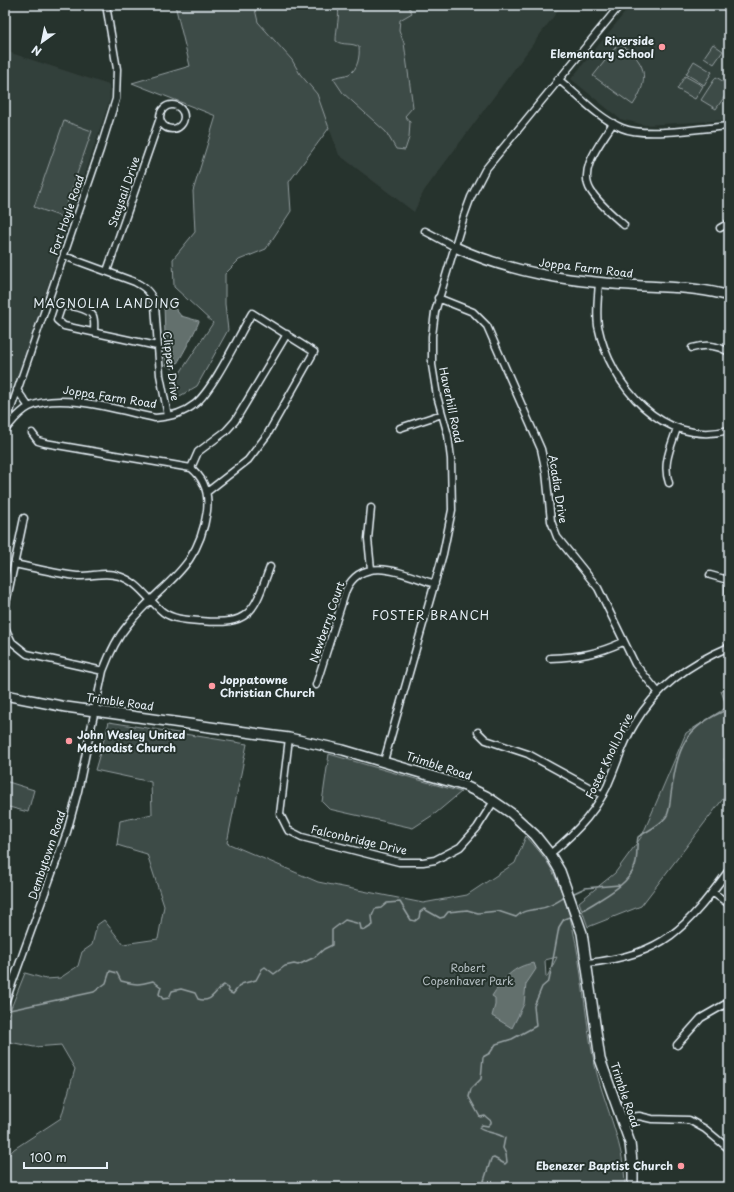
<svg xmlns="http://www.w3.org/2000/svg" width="734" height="1192" viewBox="0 0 734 1192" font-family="'Playpen Sans',sans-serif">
  <rect width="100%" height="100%" fill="#26332d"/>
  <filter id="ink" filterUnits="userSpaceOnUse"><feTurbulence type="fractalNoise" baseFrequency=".025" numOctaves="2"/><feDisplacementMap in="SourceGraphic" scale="8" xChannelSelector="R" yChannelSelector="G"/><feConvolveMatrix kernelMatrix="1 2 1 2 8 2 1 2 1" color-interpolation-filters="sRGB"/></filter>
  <g filter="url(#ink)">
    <path fill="#333f3a" d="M 254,5 L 562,5 L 424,191 L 414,212 L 339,155 L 317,94 L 300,74 L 292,60 L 258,22 Z
      M 631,5 L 729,5 L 729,120 L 645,125 L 620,119 L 571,79 Z
      M 5,51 L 109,85 L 110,99 L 5,414 Z"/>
    <path fill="#3e4b47" stroke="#939ea0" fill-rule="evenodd" d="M 175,5 L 254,5 L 258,22 L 292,60 L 300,74 L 317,94 L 329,128 L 289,182 L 291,211 L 266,249 L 239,260 L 225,274 L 225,304 L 228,330 L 197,386 L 173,400 L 173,377 L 178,376 L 213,323 L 174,287 L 173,259 L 195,232 L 193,191 L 216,116 L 132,83 L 190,66 Z
      M 338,5 L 408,5 L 412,13 L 400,20 L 399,30 L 404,43 L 413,107 L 405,116 L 410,122 L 409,138 L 405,150 L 396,149 L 386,132 L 343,93 L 333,78 C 338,76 344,76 349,74 C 358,70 360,55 359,47 C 351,42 343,46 336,41 C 336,29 340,16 338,5 Z
      M 619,43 C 646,61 651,78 633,105 L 593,76 Z
      M 713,44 L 723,51 L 714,64 L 704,57 Z
      M 694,61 L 712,72 L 704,85 L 686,74 Z
      M 685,76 L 703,86 L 695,99 L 677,89 Z
      M 716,77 L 729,85 L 729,90 L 716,109 L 701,100 Z
      M 64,121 L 92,131 L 62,217 L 34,207 Z
      M 729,688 L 729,756 L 724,759 L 729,776 L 729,791 L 641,906 L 588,927 L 579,902 L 615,873 L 642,836 L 686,733 L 727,707 L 721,691 Z
      M 109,722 L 247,744 L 227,843 L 318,882 L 423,903 L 467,895 L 515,863 L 526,836 C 536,847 545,857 552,870 C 584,931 580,1004 596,1070 C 606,1109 625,1147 625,1187 L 5,1187 L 5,1159 L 14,1149 L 61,1118 L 75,1069 L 61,1045 L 34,1047 L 5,1041 L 5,1023 L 25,973 L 46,979 L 60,978 L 78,966 L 82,952 L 92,945 L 97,925 L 104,920 L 123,944 L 158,939 L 164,906 L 147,854 L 117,845 L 120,821 L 152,814 L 151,782 L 95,770 ZM 557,957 L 547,977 L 546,977 L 545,960 Z
      M 329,754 L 461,792 L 436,813 L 413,828 L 329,809 L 322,802 Z
      M 5,781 L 34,790 L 28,812 L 5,806 Z"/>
    <path fill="#636f6d" stroke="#98a3a5" d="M 167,302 L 171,303 L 181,316 L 199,321 C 199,324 177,366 173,369 L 166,365 L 164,305 Z
      M 534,963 L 536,969 L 526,984 L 524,1004 L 512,1028 L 492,1016 L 495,1005 L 495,998 L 492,996 C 503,979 513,966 534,963 Z"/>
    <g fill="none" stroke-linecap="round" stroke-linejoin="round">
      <path stroke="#98a3a5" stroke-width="1.5" d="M 572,894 L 585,888 L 619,885
        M 583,910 C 600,899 628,886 635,866 C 638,857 636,847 638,837 C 647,831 659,826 666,817 C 670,812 670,801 671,794 C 678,748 683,727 729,709
        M 5,1011 L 94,992 L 106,983 L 110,971 L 117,973 L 121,981 C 137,985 138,985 153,981 L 161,987 L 159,994 L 163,999 L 169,998 L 172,991 L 181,989 L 195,993 L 198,999 C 212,1004 214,991 224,985 L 227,987 L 229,992 L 233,994 L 241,984 L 256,980 L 262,969 L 265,967 L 274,974 L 285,966 L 294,964 L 298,965 L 315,957 L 324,949 L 332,945 L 332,930 L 345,920 L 360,924 L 361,929 L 365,930 L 373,925 L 372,916 L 375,909 L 381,908 L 387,903 L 400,902 L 411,920 L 415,921 L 419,918 L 420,912 L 424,909 L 440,918 L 444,917 L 448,912 L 467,910 L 478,913 L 498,911 L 516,917 C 523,910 528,911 537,909 C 548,908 557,902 565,897
        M 482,1187 L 491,1159 L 494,1158 L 505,1164 L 507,1162 L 506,1154 L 503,1148 L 505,1138 C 496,1132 485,1133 479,1128 L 482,1125 L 488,1126 L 491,1123 L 491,1121 L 485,1116 L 480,1117 L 469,1097 L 471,1089 L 481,1079 L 483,1057 L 490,1053 L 496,1044 L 512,1039 L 536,1026 L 534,1006 L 542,987 L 549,981 L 559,927 L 564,919 L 572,916"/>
      <defs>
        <path id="street" d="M 558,79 C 578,95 598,118 622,128 C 645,138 702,128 729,126
          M160 117a12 12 0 1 1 24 0a12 12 0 1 1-24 0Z
          M 613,123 C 602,142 577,169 591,191 C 599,204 613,215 624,225
          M 720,228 L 729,223
          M 425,231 L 455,247
          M 64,256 L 135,282 C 145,287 152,293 155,305 L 160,375 L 168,416
          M 107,271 L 160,118
          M 599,283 C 598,297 596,312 598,326 C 610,385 663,448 729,430
          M 438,298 L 473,312 L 487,326 L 541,449 L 546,472 L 551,521 L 557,537 L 598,588 L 635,664 L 658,692
          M 94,332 C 94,328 95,321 93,316 C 89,309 68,303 61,308 L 57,320 L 64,326 L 157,346
          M 692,348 C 706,344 716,345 729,352
          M 17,390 L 29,407
          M 5,426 L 100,150 L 116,99 L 117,69 L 106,5
          M 400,428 L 442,414
          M 5,430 C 12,422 19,412 29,407 C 60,391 121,411 155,418 C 169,417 184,413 195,404 C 213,390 239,335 252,313 L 314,352 L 267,435 L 248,460 L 207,492
          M 32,433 L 38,441 L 45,443 L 191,468 L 198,452 L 226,431 L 235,421 L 287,334
          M 669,483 C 662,464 671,447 677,428
          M 371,508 L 368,539 L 371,569
          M 14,564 C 35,568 56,574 77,576 C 91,577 105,571 119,576 C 139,582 148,600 163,612 C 174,620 188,620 201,621 C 252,626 254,610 270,567
          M 710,575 L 728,580
          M 729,578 L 729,601
          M 5,608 L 24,518
          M 5,628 L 12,642 L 27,654 L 103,671
          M 550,658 C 579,657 597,654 623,642
          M 316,685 L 346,590 C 363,553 406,575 435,584
          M 478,732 L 486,740 L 528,754 L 603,795
          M 289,738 L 280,814 L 288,830 L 302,837 L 399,862 L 423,862 L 435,860 L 460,847 L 477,828 L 494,801
          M 384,761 L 443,554 L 452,510 L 451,459 L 448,435 L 437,396 L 432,365 L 432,336 L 435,312 L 464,216 L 471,197 L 485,170 L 620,5
          M 550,854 C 577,832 600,808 612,775 C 619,758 624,741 634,725 C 656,687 689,664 729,647
          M 712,892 L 729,904
          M 588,963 C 665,954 685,929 729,870
          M 5,1003 L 67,832 L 78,791 L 103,671 C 109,655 116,639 127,626 C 161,582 198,573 207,511 C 209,494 205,479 191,468
          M 677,1045 L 701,1018 L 729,1002
          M 621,1118 L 639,1116 L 652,1119 L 689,1120 L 705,1129 L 729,1149"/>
        <path id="secondary" d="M 455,247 C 511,273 569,281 630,285 C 662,288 698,286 729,296
          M 5,695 L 66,707 L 289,738 L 343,750 L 465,786 L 486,796 L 511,813 L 535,835 L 550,854 L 560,871 L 582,933 L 600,1059 L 630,1143 L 633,1171 L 633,1187"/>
      </defs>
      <use href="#street" stroke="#e8f1f8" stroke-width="9"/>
      <use href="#secondary" stroke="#e8f1f8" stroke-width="12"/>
      <use href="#street" stroke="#26332d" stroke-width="6"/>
      <use href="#secondary" stroke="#26332d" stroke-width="9"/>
    </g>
  </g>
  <g fill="#ff9aa2" stroke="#26332d" stroke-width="1.5">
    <circle cx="662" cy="47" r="4"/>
    <circle cx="212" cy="686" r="4"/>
    <circle cx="69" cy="741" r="4"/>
    <circle cx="681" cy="1166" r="4"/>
  </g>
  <g text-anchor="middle" stroke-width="4" stroke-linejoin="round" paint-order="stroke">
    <g font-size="11" font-weight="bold" fill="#e8f1f8" stroke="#26332d" text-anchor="end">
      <text x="654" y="45">Riverside<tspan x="654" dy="13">Elementary School</tspan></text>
      <text x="220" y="684" text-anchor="start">Joppatowne<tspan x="220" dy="13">Christian Church</tspan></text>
      <text x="77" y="739" text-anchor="start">John Wesley United<tspan x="77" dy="13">Methodist Church</tspan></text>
      <text x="673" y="1170">Ebenezer Baptist Church</text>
    </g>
    <g font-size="11" fill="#e8f1f8" stroke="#26332d">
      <text transform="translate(124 192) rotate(-71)" y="4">Staysail Drive</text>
      <text transform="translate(67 215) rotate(-71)" y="4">Fort Hoyle Road</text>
      <text transform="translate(586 268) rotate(7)" y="4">Joppa Farm Road</text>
      <text transform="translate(171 366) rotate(83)" y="4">Clipper Drive</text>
      <text transform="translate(110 397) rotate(9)" y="4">Joppa Farm Road</text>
      <text transform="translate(451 405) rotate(78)" y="4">Haverhill Road</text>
      <text transform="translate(558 489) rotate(81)" y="4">Acadia Drive</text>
      <text transform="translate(327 622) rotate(-71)" y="4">Newberry Court</text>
      <text transform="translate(120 702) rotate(8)" y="4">Trimble Road</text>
      <text transform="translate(609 756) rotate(-64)" y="4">Foster Knoll Drive</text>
      <text transform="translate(439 766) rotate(18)" y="4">Trimble Road</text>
      <text transform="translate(359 840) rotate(13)" y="4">Falconbridge Drive</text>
      <text transform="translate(47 855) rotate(-71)" y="4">Dembytown Road</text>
      <text transform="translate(625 1095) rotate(71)" y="4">Trimble Road</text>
    </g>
    <g font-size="11" fill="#b5bfc3" stroke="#26332d">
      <text x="468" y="972">Robert<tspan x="468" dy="13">Copenhaver Park</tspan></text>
    </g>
    <g font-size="12" letter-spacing="1" fill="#e8f1f8" stroke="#26332d">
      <text x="107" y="308">MAGNOLIA LANDING</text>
      <text x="431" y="620">FOSTER BRANCH</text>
    </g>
  </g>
  <rect width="734" height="1192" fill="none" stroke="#26332d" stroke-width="20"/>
  <rect x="10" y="10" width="714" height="1172" fill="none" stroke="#e8f1f8" stroke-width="1.5" filter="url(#ink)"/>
  <g transform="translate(42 42) rotate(213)" stroke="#26332d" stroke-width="3" paint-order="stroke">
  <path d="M0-3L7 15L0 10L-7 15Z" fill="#e8f1f8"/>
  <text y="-6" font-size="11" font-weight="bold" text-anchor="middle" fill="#e8f1f8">N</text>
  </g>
  <path d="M24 1162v6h83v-6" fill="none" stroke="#e8f1f8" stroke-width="2"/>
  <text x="30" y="1162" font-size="12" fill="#e8f1f8" stroke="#26332d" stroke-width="3" paint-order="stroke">100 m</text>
</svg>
